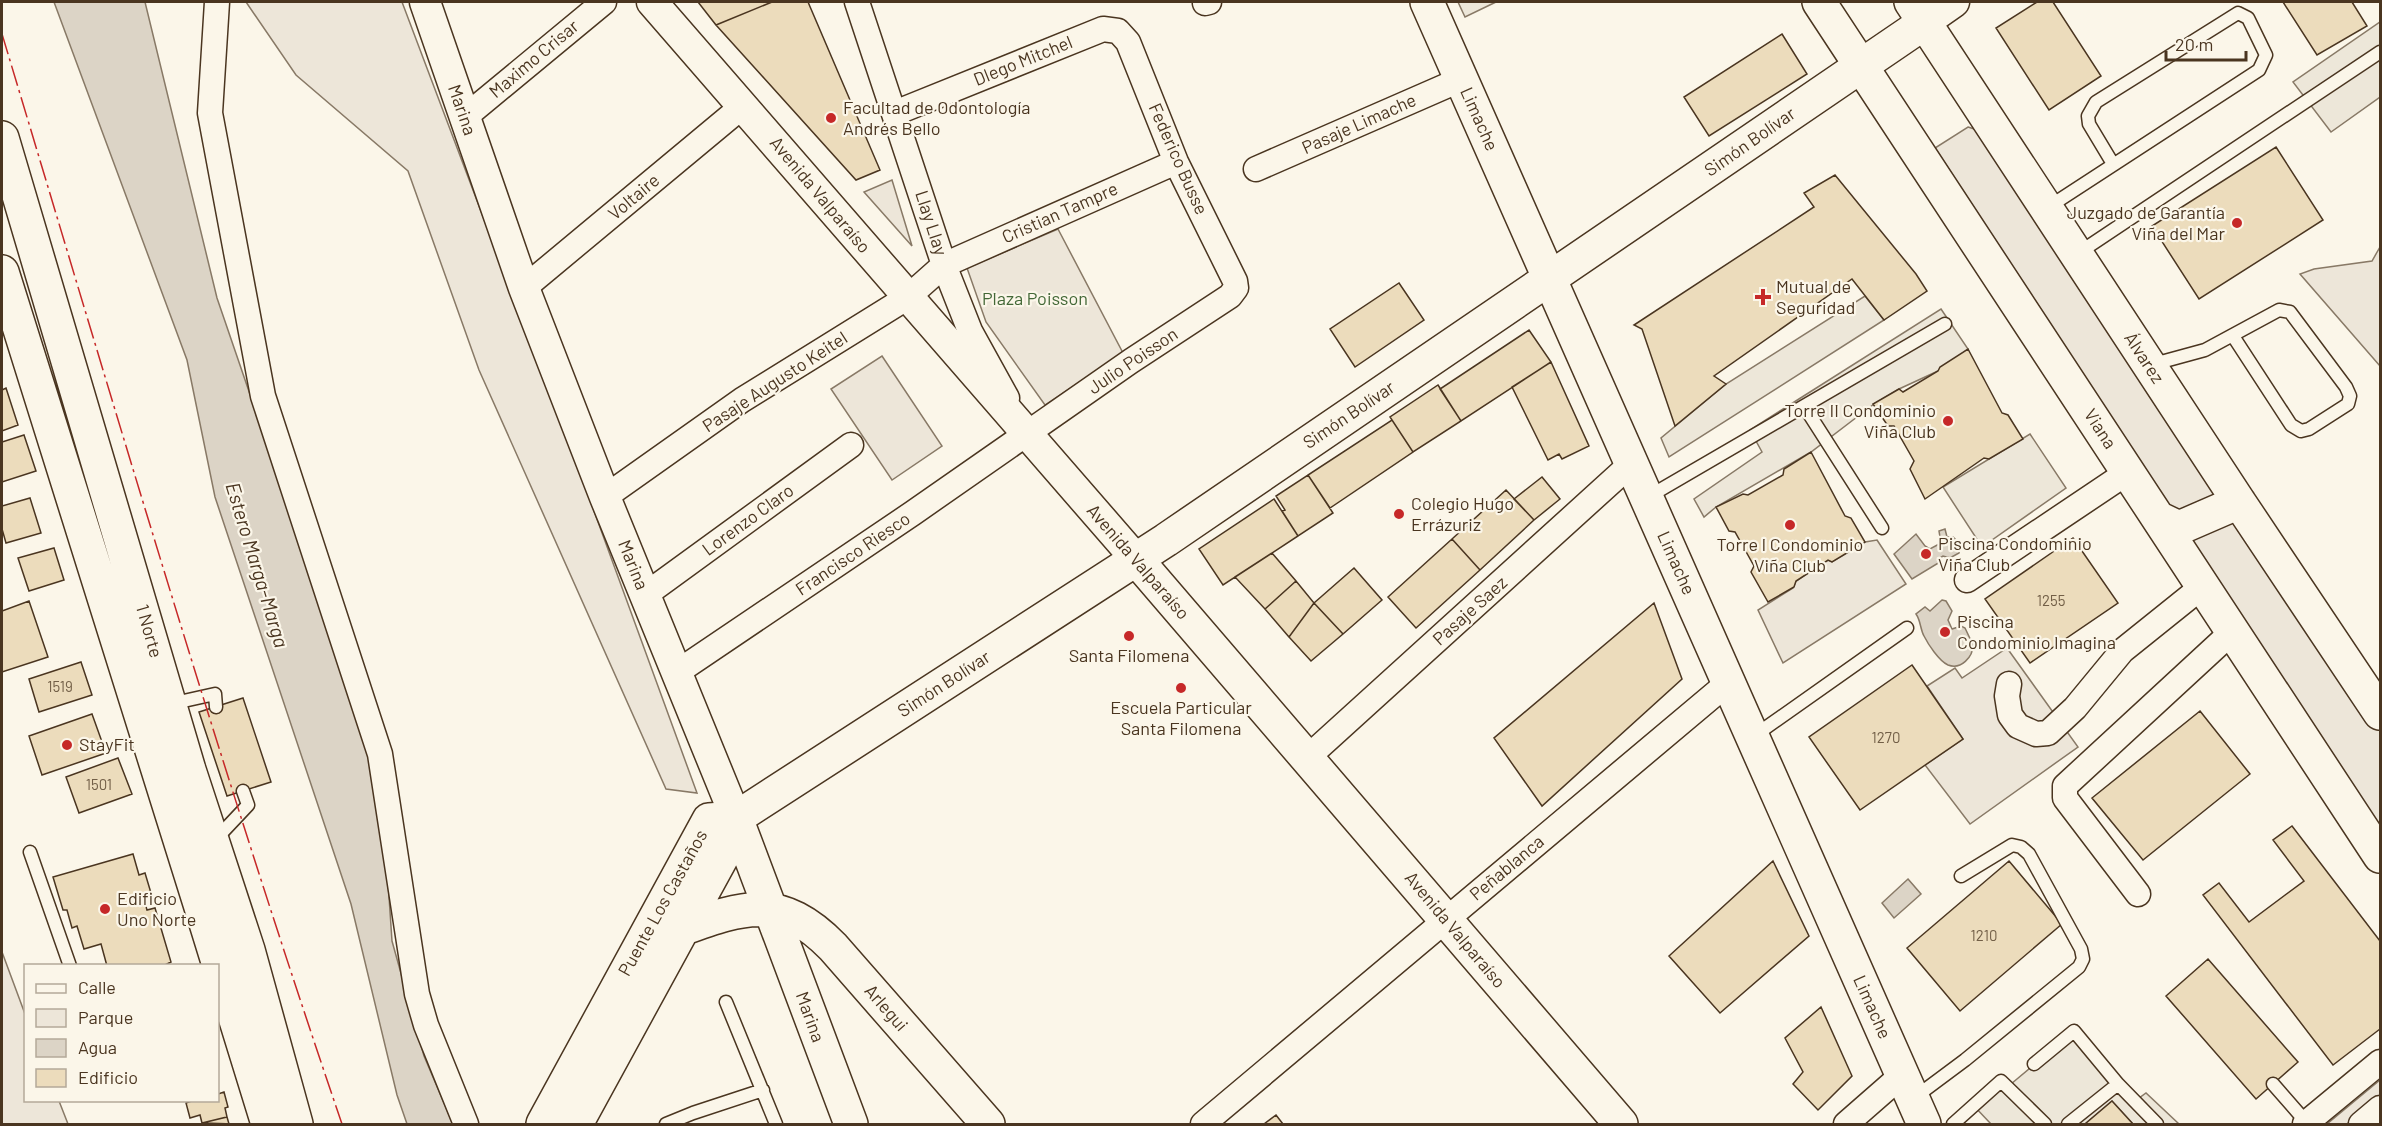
<svg xmlns="http://www.w3.org/2000/svg" width="2382" height="1126" viewBox="0 0 2382 1126" font-family="Barlow,sans-serif">
  <rect width="100%" height="100%" fill="#fbf6e9"/>
  <path fill="#ede6d9" stroke="#887966" stroke-width="1.5" d="M 246,2 L 402,2 L 590,500 L 697,793 L 666,789 L 479,370 L 408,171 L 296,75 Z
    M 1968,127 L 1987,133 L 2380,731 L 2380,828 L 1935,148 Z
    M 892,180 L 912,246 L 864,192 Z
    M 1058,229 L 1123,353 L 1045,405 L 986,322 L 967,268 Z
    M 2380,247 L 2380,366 L 2300,274 L 2314,269 L 2372,261 Z
    M 882,356 L 942,446 L 892,480 L 831,389 Z
    M 1877,540 L 1906,584 L 1783,663 L 1758,610 L 1793,588 L 1796,581 L 1828,560 L 1832,562 L 1865,542 Z
    M 2007,648 L 2078,747 L 1970,824 L 1925,765 L 1963,739 L 1927,686 L 1955,668 L 1962,678 Z
    M 2,952 L 25,1014 L 26,1100 L 59,1101 L 68,1124 L 2,1124 Z
    M 2380,1080 L 2380,1096 L 2347,1124 L 2327,1124 Z"/>
  <path fill="#ede7d9" stroke="#887966" stroke-width="1.5" d="M 1458,2 L 1496,2 L 1465,17 Z
    M 2380,22 L 2380,97 L 2331,132 L 2293,82 Z
    M 1865,296 L 1884,320 L 1669,457 L 1661,438 L 1726,384 Z
    M 1941,309 L 1968,349 L 1938,371 L 1899,389 L 1874,404 L 1811,452 L 1716,507 L 1704,517 L 1694,499 L 1762,452 L 1750,430 Z
    M 2030,434 L 2066,488 L 1982,547 L 1943,487 Z
    M 2074,1031 L 2135,1101 L 2146,1093 L 2179,1124 L 2133,1124 L 2112,1101 L 2085,1124 L 1991,1124 L 1974,1106 L 2001,1081 L 2011,1084 Z"/>
  <path fill="#dcd4c6" stroke="#887966" stroke-width="1.5" d="M 54,2 L 145,2 L 217,298 L 381,777 L 392,941 L 424,1056 L 453,1124 L 407,1124 L 397,1095 L 351,904 L 215,497 L 187,360 Z
    M 1945,529 L 1947,537 L 1953,537 L 1960,544 L 1959,553 L 1950,558 L 1943,556 L 1938,559 L 1940,562 L 1912,579 L 1894,554 L 1916,534 L 1925,546 L 1930,549 L 1941,543 L 1939,531 Z
    M 1942,600 L 1946,601 L 1952,611 L 1948,620 L 1952,629 L 1961,626 L 1965,628 L 1973,645 C 1973,657 1961,670 1948,665 C 1939,661 1928,644 1924,636 C 1920,629 1921,621 1916,614 L 1925,607 L 1930,611 Z
    M 1908,879 L 1921,894 L 1894,918 L 1882,903 Z"/>
  <path fill="#ecdcbc" stroke="#4a3520" stroke-width="1.5" d="M 698,2 L 772,2 L 716,25 Z
    M 772,2 L 808,2 L 880,170 L 856,180 L 716,25 Z
    M 2037,2 L 2053,2 L 2101,76 L 2049,110 L 1996,28 Z
    M 2283,2 L 2352,2 L 2367,26 L 2317,55 Z
    M 1782,34 L 1807,74 L 1709,136 L 1684,97 Z
    M 2276,147 L 2323,220 L 2199,299 L 2152,226 Z
    M 1835,175 L 1916,274 L 1927,291 L 1884,320 L 1852,279 L 1714,376 L 1726,384 L 1675,426 L 1642,329 L 1634,325 L 1814,207 L 1804,193 Z
    M 1399,283 L 1424,320 L 1355,367 L 1330,329 Z
    M 1529,330 L 1551,362 L 1461,421 L 1440,389 Z
    M 1968,349 L 2002,413 L 2008,415 L 2023,439 L 1989,459 L 1984,458 L 1925,499 L 1910,469 L 1914,461 L 1894,426 L 1888,426 L 1873,404 L 1899,389 L 1903,392 L 1938,371 L 1940,367 Z
    M 1551,362 L 1589,446 L 1562,459 L 1559,454 L 1548,460 L 1512,387 Z
    M 1438,385 L 1461,421 L 1413,452 L 1390,417 Z
    M 6,388 L 18,425 L 2,431 L 2,390 Z
    M 1392,420 L 1413,452 L 1330,508 L 1308,475 Z
    M 24,435 L 36,471 L 2,482 L 2,442 Z
    M 1811,452 L 1845,516 L 1851,518 L 1865,542 L 1832,562 L 1828,560 L 1796,581 L 1794,587 L 1768,602 L 1751,572 L 1754,566 L 1735,532 L 1729,531 L 1716,507 L 1743,494 L 1748,495 L 1783,475 L 1784,469 Z
    M 1308,475 L 1333,513 L 1298,536 L 1282,511 L 1285,510 L 1276,496 Z
    M 1542,477 L 1560,499 L 1534,520 L 1514,499 Z
    M 1506,490 L 1534,520 L 1480,570 L 1452,539 Z
    M 30,498 L 41,533 L 6,543 L 2,529 L 2,506 Z
    M 1274,499 L 1298,536 L 1223,585 L 1199,549 Z
    M 2073,538 L 2118,603 L 2030,663 L 1985,599 Z
    M 1452,539 L 1480,570 L 1416,628 L 1388,597 Z
    M 54,548 L 64,580 L 29,591 L 18,558 Z
    M 1272,553 L 1296,581 L 1265,609 L 1235,577 Z
    M 1354,568 L 1382,600 L 1343,634 L 1314,603 Z
    M 1296,581 L 1314,603 L 1289,637 L 1265,609 Z
    M 29,601 L 48,657 L 2,672 L 2,611 Z
    M 1314,603 L 1343,634 L 1311,661 L 1289,637 Z
    M 1654,603 L 1682,679 L 1542,806 L 1494,738 Z
    M 81,662 L 92,695 L 39,712 L 29,679 Z
    M 1912,665 L 1963,739 L 1860,810 L 1809,737 Z
    M 243,698 L 271,782 L 227,796 L 199,712 Z
    M 2200,711 L 2250,774 L 2143,860 L 2092,798 Z
    M 92,714 L 106,753 L 42,775 L 29,736 Z
    M 118,758 L 132,794 L 79,813 L 66,777 Z
    M 2292,826 L 2380,941 L 2380,1029 L 2333,1065 L 2203,895 L 2219,883 L 2249,922 L 2304,881 L 2273,840 Z
    M 133,854 L 139,875 L 145,873 L 151,893 L 143,896 L 147,910 L 155,908 L 171,962 L 163,966 L 107,966 L 101,944 L 84,949 L 77,926 L 72,928 L 67,910 L 63,910 L 53,877 Z
    M 1773,861 L 1809,936 L 1720,1013 L 1669,956 Z
    M 2009,861 L 2062,924 L 1960,1011 L 1907,948 Z
    M 2208,959 L 2298,1062 L 2256,1099 L 2166,996 Z
    M 1821,1007 L 1852,1076 L 1818,1110 L 1793,1084 L 1803,1072 L 1785,1038 Z
    M 224,1092 L 228,1107 L 225,1108 L 227,1117 L 202,1123 L 200,1115 L 190,1118 L 186,1103 L 194,1100 L 218,1100 L 218,1094 Z
    M 2112,1101 L 2133,1124 L 2085,1124 Z
    M 1276,1115 L 1283,1124 L 1264,1124 Z
    M 227,1117 L 229,1124 L 234,1124 L 202,1123 Z"/>
  <g fill="none" stroke-linecap="round" stroke-linejoin="round">
    <defs>
      <path id="service" d="M 2047,208 L 2259,70 L 2266,55 L 2248,18 L 2238,13 L 2096,102 L 2088,116 L 2089,124 L 2113,164
        M 2077,254 L 2380,52
        M 2150,365 L 2205,350 L 2279,310 L 2290,312 L 2346,387 L 2350,396 L 2348,404 L 2309,429 L 2301,431 L 2291,425 L 2233,336
        M 1804,406 L 1882,528
        M 1648,497 L 1945,324
        M 170,704 L 215,694 L 216,707
        M 1754,736 L 1907,628
        M 215,840 L 248,805 L 243,791
        M 30,852 L 70,966
        M 726,1002 L 776,1124
        M 2034,1064 L 2074,1031 L 2118,1084
        M 2273,1084 L 2307,1123
        M 1914,1098 L 1965,1060 L 2079,967 L 2083,959 L 2081,949 L 2029,854 L 2021,847 L 2012,845 L 1961,876
        M 666,1124 L 693,1113 L 763,1090
        M 1953,1124 L 2001,1081 L 2045,1124
        M 2068,1124 L 2118,1084 L 2157,1124"/>
      <path id="minor" d="M 217,2 L 210,113 L 263,396 L 380,754 L 417,994 L 426,1025 L 466,1124
        M 857,2 L 944,265 L 970,331 L 1007,398
        M 1205,3 L 1209,2
        M 465,117 L 604,2
        M 1256,169 L 1462,79
        M 524,288 L 744,105
        M 605,497 L 742,400 L 908,297 L 944,265 L 1176,162
        M 1967,580 L 2128,472
        M 645,595 L 851,445
        M 676,673 L 913,513 L 1131,361 L 1230,296 L 1236,288 L 1235,281 L 1176,162 L 1128,42 L 1118,31 L 1103,29 L 895,113
        M 2009,684 L 2007,696 L 2010,715 L 2018,726 L 2036,734 L 2048,733 L 2075,708 L 2122,651 L 2203,586
        M 1307,758 L 1632,463
        M 2138,894 L 2065,798 L 2065,786 L 2233,631
        M 1203,1124 L 1729,682
        M 1846,1124 L 1902,1075
        M 2305,1124 L 2380,1062
        M 2361,1124 L 2380,1108"/>
      <path id="tertiary" d="M 425,2 L 524,288 L 605,497 L 736,818
        M 652,2 L 1136,559
        M 1924,23 L 1954,2"/>
      <path id="secondary" d="M 1427,2 L 1924,1124
        M 1136,559 L 1621,1124
        M 736,818 L 851,1124
        M 682,929 C 745,906 781,894 833,947 L 988,1124
        M 543,1124 L 709,820 L 736,818 L 1166,540 L 1924,23
        M 576,1124 L 724,853 L 736,818"/>
      <path id="primary" d="M 1819,2 L 2380,856
        M 1911,2 L 2239,502 L 2380,713
        M 2,138 L 189,770 L 248,950 L 296,1124
        M 2,272 L 202,910 L 268,1124
        M 2158,518 L 2179,528 L 2239,502"/>
    </defs>
    <use href="#service" stroke="#4a3520" stroke-width="15"/>
    <use href="#minor" stroke="#4a3520" stroke-width="27"/>
    <use href="#tertiary" stroke="#4a3520" stroke-width="33"/>
    <use href="#secondary" stroke="#4a3520" stroke-width="36"/>
    <use href="#primary" stroke="#4a3520" stroke-width="36"/>
    <use href="#service" stroke="#fbf6e9" stroke-width="12"/>
    <use href="#minor" stroke="#fbf6e9" stroke-width="24"/>
    <use href="#tertiary" stroke="#fbf6e9" stroke-width="30"/>
    <use href="#secondary" stroke="#fbf6e9" stroke-width="33"/>
    <use href="#primary" stroke="#fbf6e9" stroke-width="33"/>
    <path stroke="#c62828" stroke-width="1.5" stroke-dasharray="21 4.5 3 4.5" stroke-linecap="butt" d="M 2,34 C 112,399 219,764 342,1124"/>
  </g>
  <g fill="#c62828" stroke="#fbf6e9" stroke-width="2">
    <circle cx="831" cy="118" r="6"/>
    <circle cx="2237" cy="223" r="6"/>
    <path d="M1760 288h6v6h6v6h-6v6h-6v-6h-6v-6h6z"/>
    <circle cx="1948" cy="421" r="6"/>
    <circle cx="1399" cy="514" r="6"/>
    <circle cx="1790" cy="525" r="6"/>
    <circle cx="1926" cy="554" r="6"/>
    <circle cx="1945" cy="632" r="6"/>
    <circle cx="1129" cy="636" r="6"/>
    <circle cx="1181" cy="688" r="6"/>
    <circle cx="67" cy="745" r="6"/>
    <circle cx="105" cy="909" r="6"/>
  </g>
  <g text-anchor="middle" stroke-width="4.5" stroke-linejoin="round" paint-order="stroke">
    <g font-size="15" fill="#725f47">
      <text x="2051" y="606">1255</text>
      <text x="60" y="692">1519</text>
      <text x="1886" y="743">1270</text>
      <text x="99" y="790">1501</text>
      <text x="1984" y="941">1210</text>
    </g>
    <g font-size="18" fill="#4a3520" stroke="#fbf6e9">
      <text transform="translate(534 59) rotate(-40)" y="6">Maximo Crisar</text>
      <text transform="translate(1023 61) rotate(-22)" y="6">DIego Mitchel</text>
      <text transform="translate(462 110) rotate(71)" y="6">Marina</text>
      <text transform="translate(1479 119) rotate(66)" y="6">Limache</text>
      <text transform="translate(1359 124) rotate(-24)" y="6">Pasaje Limache</text>
      <text transform="translate(1750 142) rotate(-35)" y="6">Simón Bolívar</text>
      <text transform="translate(1178 159) rotate(66)" y="6">Federico Busse</text>
      <text transform="translate(820 195) rotate(50)" y="6">Avenida Valparaíso</text>
      <text transform="translate(634 197) rotate(-40)" y="6">Voltaire</text>
      <text transform="translate(1060 213) rotate(-24)" y="6">Cristian Tampre</text>
      <text transform="translate(931 223) rotate(72)" y="6">Llay Llay</text>
      <text transform="translate(2144 358) rotate(57)" y="6">Álvarez</text>
      <text transform="translate(1133 361) rotate(-34)" y="6">Julio Poisson</text>
      <text transform="translate(775 382) rotate(-33)" y="6">Pasaje Augusto Keitel</text>
      <text transform="translate(1349 415) rotate(-34)" y="6">Simón Bolívar</text>
      <text transform="translate(2100 429) rotate(57)" y="6">Viana</text>
      <text transform="translate(748 520) rotate(-36)" y="6">Lorenzo Claro</text>
      <text transform="translate(853 554) rotate(-34)" y="6">Francisco Riesco</text>
      <text transform="translate(1138 562) rotate(49)" y="6">Avenida Valparaíso</text>
      <text transform="translate(1676 563) rotate(66)" y="6">Limache</text>
      <text transform="translate(633 565) rotate(68)" y="6">Marina</text>
      <text transform="translate(1470 611) rotate(-42)" y="6">Pasaje Saez</text>
      <text transform="translate(149 631) rotate(74)" y="6">1 Norte</text>
      <text transform="translate(944 684) rotate(-33)" y="6">Simón Bolívar</text>
      <text transform="translate(1507 868) rotate(-40)" y="6">Peñablanca</text>
      <text transform="translate(663 903) rotate(-61)" y="6">Puente Los Castaños</text>
      <text transform="translate(1455 930) rotate(50)" y="6">Avenida Valparaíso</text>
      <text transform="translate(1872 1007) rotate(66)" y="6">Limache</text>
      <text transform="translate(886 1008) rotate(49)" y="6">Arlegui</text>
      <text transform="translate(810 1017) rotate(70)" y="6">Marina</text>
    </g>
    <g font-size="18" fill="#4a3520" stroke="#fbf6e9" text-anchor="start">
      <text x="843" y="114">Facultad de Odontología<tspan x="843" dy="21">Andrés Bello</tspan></text>
      <text x="2225" y="219" text-anchor="end">Juzgado de Garantía<tspan x="2225" dy="21">Viña del Mar</tspan></text>
      <text x="1776" y="293">Mutual de<tspan x="1776" dy="21">Seguridad</tspan></text>
      <text x="1936" y="417" text-anchor="end">Torre II Condominio<tspan x="1936" dy="21">Viña Club</tspan></text>
      <text x="1411" y="510">Colegio Hugo<tspan x="1411" dy="21">Errázuriz</tspan></text>
      <text x="1938" y="550">Piscina Condominio<tspan x="1938" dy="21">Viña Club</tspan></text>
      <text x="1790" y="551" text-anchor="middle">Torre I Condominio<tspan x="1790" dy="21">Viña Club</tspan></text>
      <text x="1957" y="628">Piscina<tspan x="1957" dy="21">Condominio Imagina</tspan></text>
      <text x="1129" y="662" text-anchor="middle">Santa Filomena</text>
      <text x="1181" y="714" text-anchor="middle">Escuela Particular<tspan x="1181" dy="21">Santa Filomena</tspan></text>
      <text x="79" y="751">StayFit</text>
      <text x="117" y="905">Edificio<tspan x="117" dy="21">Uno Norte</tspan></text>
    </g>
    <g font-size="18" fill="#436837" stroke="#fbf6e9">
      <text x="1035" y="305">Plaza Poisson</text>
    </g>
    <g font-size="20" font-style="italic" fill="#4a3520" stroke="#fbf6e9">
      <text transform="translate(257 565) rotate(73)" y="7">Estero Marga-Marga</text>
    </g>
  </g>
  <rect width="2382" height="1126" fill="none" stroke="#4a3520" stroke-width="6"/>
  <rect x="24" y="964" width="195" height="138" fill="#fbf6e9" stroke="#b4a999" stroke-width="1.5"/>
  <rect x="36" y="984" width="30" height="9" fill="#fbf6e9" stroke="#b4a999" stroke-width="1.5"/>
  <text x="78" y="994" font-size="18" fill="#4a3520">Calle</text>
  <rect x="36" y="1009" width="30" height="18" fill="#ede6d9" stroke="#b4a999" stroke-width="1.5"/>
  <text x="78" y="1024" font-size="18" fill="#4a3520">Parque</text>
  <rect x="36" y="1039" width="30" height="18" fill="#dcd4c6" stroke="#b4a999" stroke-width="1.5"/>
  <text x="78" y="1054" font-size="18" fill="#4a3520">Agua</text>
  <rect x="36" y="1069" width="30" height="18" fill="#ecdcbc" stroke="#b4a999" stroke-width="1.5"/>
  <text x="78" y="1084" font-size="18" fill="#4a3520">Edificio</text>
  <path d="M2166 51v9h80v-9" fill="none" stroke="#4a3520" stroke-width="3"/>
  <text x="2175" y="51" font-size="18" fill="#4a3520" stroke="#fbf6e9" stroke-width="4.5" paint-order="stroke">20 m</text>
</svg>
